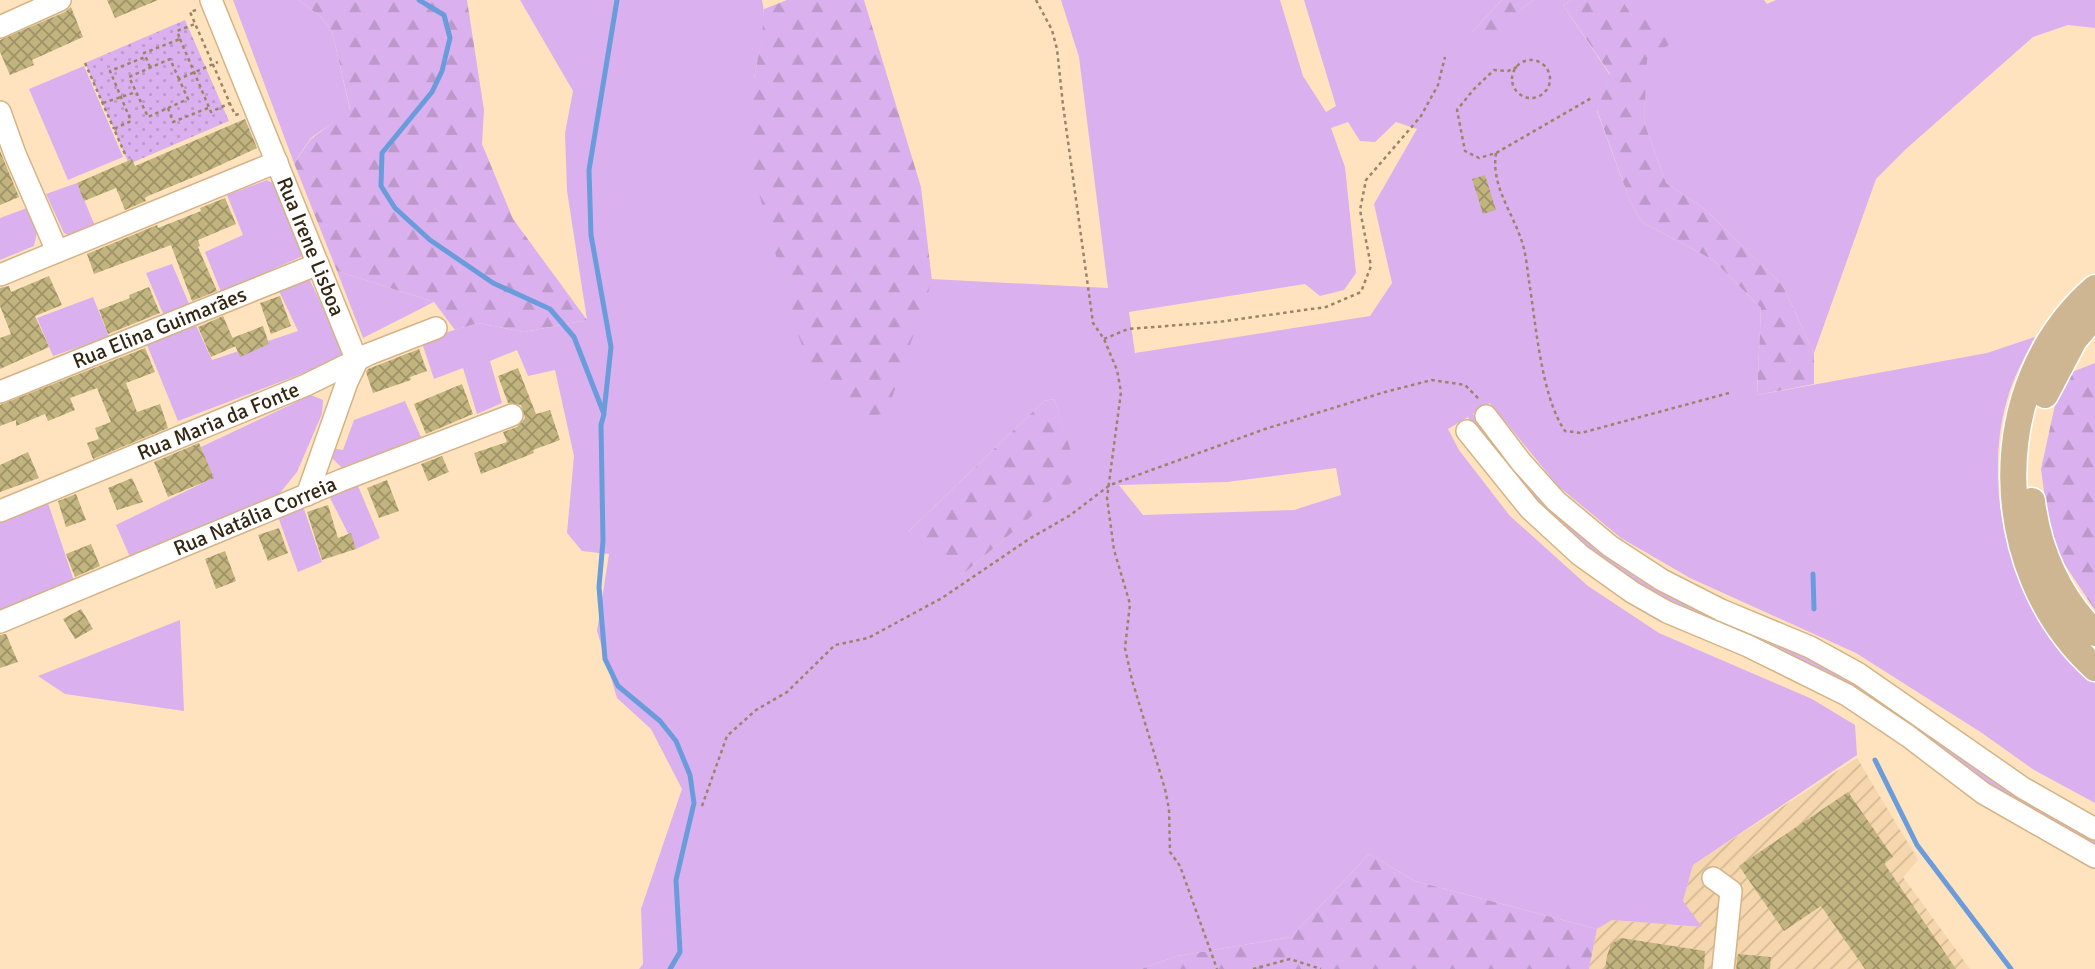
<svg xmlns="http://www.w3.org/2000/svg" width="2095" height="969" viewBox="0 0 2095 969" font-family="Signika,sans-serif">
  <defs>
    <pattern id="industrial-furrows" width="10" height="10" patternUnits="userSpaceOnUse" patternTransform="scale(1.75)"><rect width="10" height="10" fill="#f6d6ad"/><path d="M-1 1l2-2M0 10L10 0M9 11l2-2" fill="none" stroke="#d3b894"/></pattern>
    <pattern id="forest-firs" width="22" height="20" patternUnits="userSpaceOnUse" patternTransform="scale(1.75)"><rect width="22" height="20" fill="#dab1ee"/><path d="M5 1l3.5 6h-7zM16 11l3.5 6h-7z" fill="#bc98cb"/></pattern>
    <pattern id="park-dots" width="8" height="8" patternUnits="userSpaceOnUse" patternTransform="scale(1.75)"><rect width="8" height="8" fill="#dab1ee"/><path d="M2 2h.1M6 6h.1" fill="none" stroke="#bc98cb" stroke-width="1.8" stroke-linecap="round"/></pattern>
    <pattern id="building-cross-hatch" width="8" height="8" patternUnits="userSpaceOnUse" patternTransform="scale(1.75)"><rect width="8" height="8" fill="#c2b47f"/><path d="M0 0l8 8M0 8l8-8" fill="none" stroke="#9e9267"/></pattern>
  </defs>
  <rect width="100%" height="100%" fill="#ffe3be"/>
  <path fill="url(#industrial-furrows)" d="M 1857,758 L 1918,860 L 1903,877 L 1970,969 L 1589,969 L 1597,929 L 1612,920 L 1701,927 L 1683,901 L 1693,865 Z"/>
  <path fill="#dab1ee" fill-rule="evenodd" d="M 233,0 L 298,0 L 320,16 L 332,31 L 350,110 L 311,138 L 294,163 Z
    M 520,0 L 762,0 C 768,25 759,53 754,78 L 931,281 L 931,279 L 1108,288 L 1079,57 L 1061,0 L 1280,0 L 1303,76 L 1326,112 L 1336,106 L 1304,0 L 1502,0 L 1471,33 L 1521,9 L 1534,0 L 1572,0 L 1563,5 L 1610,75 L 1597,111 L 1630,201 L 1642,222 L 1713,260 L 1761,308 L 1757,395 L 1987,353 L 2035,337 C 2024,358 2013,378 2007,400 C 1988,464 1999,556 2036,611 C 2052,636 2076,658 2095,680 L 2095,803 L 2034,770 L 1982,733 L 1856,653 L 1690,578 L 1621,538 L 1558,486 L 1490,403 L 1473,414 C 1528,487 1589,558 1674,598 C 1721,620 1773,635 1819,661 C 1914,715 2004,778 2095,838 L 2095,847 L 1995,790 L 1876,703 L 1828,674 L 1677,609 L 1613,568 L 1540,509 L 1490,448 L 1468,417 L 1448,429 L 1459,450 L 1510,516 L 1588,586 L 1659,633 L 1812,699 L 1855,725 L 1857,755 L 1693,865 L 1683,901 L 1702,927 L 1612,920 L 1597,929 L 1415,881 L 1369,854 L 1291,937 L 1177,956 L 1141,969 L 639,969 L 643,964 L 641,909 L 682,789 L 651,729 L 617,698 L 597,631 L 609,554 L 582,551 L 567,533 L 574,456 L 555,370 L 528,376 L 517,350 L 490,361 L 502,403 L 477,414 L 463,368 L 434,379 L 421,340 L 478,323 L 524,332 L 587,320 L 567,191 L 565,133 L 573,91 ZM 1348,122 L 1360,141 L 1375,142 L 1396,122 L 1417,129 L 1374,204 L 1392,283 L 1370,316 L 1135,353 L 1129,312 L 1305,284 L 1320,296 L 1344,290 L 1356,273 L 1345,167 L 1331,128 ZM 1054,399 L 1078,476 L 962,575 L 909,531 L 1044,401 ZM 1336,468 L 1341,495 L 1294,510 L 1143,515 L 1119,485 L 1227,482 Z
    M 1622,0 L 1764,0 L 1767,4 L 1776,0 L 2095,0 L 2095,28 L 2068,25 L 2033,37 L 1906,149 L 1876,179 L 1814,353 L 1783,286 L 1706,210 L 1666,183 L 1644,122 L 1646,59 L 1675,40 L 1633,17 Z
    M 84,66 L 123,157 L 68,180 L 29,89 Z
    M 267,180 L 277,185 L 305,253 L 303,256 L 221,292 L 205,252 L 243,235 L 227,195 Z
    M 77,183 L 95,226 L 68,235 L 64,233 L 46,194 Z
    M 27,208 L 37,232 L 34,246 L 0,260 L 0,218 Z
    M 172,264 L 190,306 L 164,316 L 146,273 Z
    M 337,271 L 434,302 L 363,338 Z
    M 309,278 L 344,353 L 340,359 L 178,421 L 145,340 L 194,321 L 212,360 L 298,331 L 279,291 Z
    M 93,297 L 109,337 L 53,356 L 37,318 Z
    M 311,395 L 323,400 L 322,414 L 297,472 L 280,493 L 130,557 L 116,525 L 213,478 L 201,447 Z
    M 405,401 L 421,437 L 345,467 L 341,467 L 332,458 L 332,448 L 343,450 L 354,420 Z
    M 358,486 L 380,538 L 356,549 L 329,496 Z
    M 47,500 L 74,581 L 0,613 L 0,518 Z
    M 303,506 L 322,562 L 298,572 L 277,514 Z
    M 180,620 L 184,711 L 65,694 L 38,676 Z"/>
  <path fill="url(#forest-firs)" d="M 298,0 L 467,0 L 484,110 L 482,144 L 513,219 L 587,320 L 524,332 L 478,323 L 455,330 L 434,302 L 337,271 L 294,163 L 311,139 L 350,109 L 332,31 L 320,16 Z
    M 787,0 L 864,0 L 921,187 L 932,281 L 887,412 L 852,423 L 813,371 L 797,333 L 749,156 L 754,78 L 762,38 L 764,9 Z
    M 1502,0 L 1534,0 L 1521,9 L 1484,48 L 1471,33 Z
    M 1572,0 L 1622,0 L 1633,17 L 1660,13 L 1675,41 L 1647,59 L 1644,122 L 1666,183 L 1706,210 L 1783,286 L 1814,353 L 1814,384 L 1757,395 L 1761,308 L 1713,260 L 1642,222 L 1630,201 L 1597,110 L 1610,74 L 1563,5 Z
    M 2095,363 L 2095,610 L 2051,544 L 2041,469 L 2055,405 L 2072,372 Z
    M 1054,399 L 1079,476 L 962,575 L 945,565 L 909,531 L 1044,401 Z
    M 1369,854 L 1415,881 L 1597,929 L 1589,969 L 1141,969 L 1177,956 L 1291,937 Z"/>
  <path fill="url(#park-dots)" d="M 185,20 L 229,121 L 129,164 L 85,63 Z"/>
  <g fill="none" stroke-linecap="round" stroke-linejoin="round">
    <path stroke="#6a9cdc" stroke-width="5" d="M 419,0 L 444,15 L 450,38 L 442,71 L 432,92 L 382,153 L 381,186 L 395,208 L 430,240 L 493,283 L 550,309 L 574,337 L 604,414 L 601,425 L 603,541 L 599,587 L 605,659 L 618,686 L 660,721 L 676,741 L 690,775 L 694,803 L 676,880 L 680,952 L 670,969
      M 604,412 L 611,347 L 591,235 L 589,170 L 617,0
      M 1813,574 L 1814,609
      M 1875,760 L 1917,845 L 2011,969"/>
  </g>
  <path fill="url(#building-cross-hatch)" d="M 107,0 L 158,0 L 115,18 Z
    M 71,7 L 83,37 L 32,60 L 34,65 L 10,75 L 0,52 L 0,40 L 65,12 Z
    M 245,119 L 257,148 L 201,174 L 148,196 L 145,198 L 146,201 L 125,210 L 116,188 L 84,201 L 77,183 L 132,159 L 135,166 Z
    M 0,151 L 19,197 L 0,205 Z
    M 1485,175 L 1496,210 L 1483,214 L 1472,179 Z
    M 225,198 L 236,224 L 198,240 L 200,246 L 198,247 L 217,291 L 192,301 L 171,245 L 94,274 L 87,254 L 157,225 L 158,228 L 201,211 L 200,208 Z
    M 49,276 L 62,305 L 35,316 L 49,347 L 0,369 L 0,338 L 11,334 L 0,306 L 0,288 L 9,286 L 11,292 Z
    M 149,287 L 160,313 L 108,334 L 99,310 L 130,298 L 129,295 Z
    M 280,296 L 291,326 L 271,334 L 260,303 Z
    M 223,316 L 236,346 L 211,357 L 198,327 Z
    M 263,326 L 269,344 L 240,357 L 232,338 Z
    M 145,348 L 155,372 L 126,383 L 137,412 L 160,404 L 168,428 L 93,459 L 87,443 L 99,439 L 95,428 L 111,422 L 97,388 L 70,398 L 75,410 L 48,421 L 45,414 L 16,426 L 16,420 L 0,426 L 0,405 Z
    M 419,349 L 427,371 L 410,377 L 411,380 L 373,393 L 366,372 L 368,369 Z
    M 518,368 L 536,414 L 550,410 L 560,440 L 533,450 L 534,453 L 481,474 L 474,453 L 507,442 L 503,432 L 517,427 L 525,418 L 521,405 L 508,403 L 498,376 Z
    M 462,384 L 473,414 L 426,434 L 414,404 Z
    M 199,443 L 214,478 L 168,497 L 154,462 Z
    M 28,452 L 39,478 L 0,492 L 0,465 Z
    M 442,456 L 449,472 L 428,481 L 421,464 Z
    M 132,478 L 143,502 L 117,510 L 108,488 Z
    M 387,480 L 399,511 L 379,518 L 367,488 Z
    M 76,494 L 86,520 L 66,527 L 58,501 Z
    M 328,505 L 338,538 L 351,533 L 356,549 L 322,560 L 307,512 Z
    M 279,528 L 288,553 L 268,561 L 258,535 Z
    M 91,544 L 100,566 L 75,577 L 66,554 Z
    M 225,551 L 236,581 L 216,589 L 205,559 Z
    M 81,609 L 93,629 L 75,639 L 63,619 Z
    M 6,634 L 18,662 L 0,668 L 0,635 Z
    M 1848,792 L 1893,857 L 1884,863 L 1956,969 L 1865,969 L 1821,906 L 1784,931 L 1739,866 Z
    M 1621,938 L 1705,951 L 1704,969 L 1605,969 L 1607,956 L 1611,944 Z
    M 1738,954 L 1771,957 L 1770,969 L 1736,969 Z"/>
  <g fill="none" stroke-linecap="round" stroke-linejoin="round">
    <defs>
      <g id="minor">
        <path id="s1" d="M 211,0 L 357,361 L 347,382 L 307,495"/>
        <path d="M 0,27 L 60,0"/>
        <path d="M 0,112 L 15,154 L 57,251"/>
        <path d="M 0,275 L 277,162"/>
        <path id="s2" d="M 0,392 L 318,264"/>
        <path d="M 1486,416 L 1521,462 L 1556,501 L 1610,546 L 1662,580 L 1721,610 L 1810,647 L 1859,674 L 2023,788 L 2095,829"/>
        <path d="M 1467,431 L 1530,509 L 1580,555 L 1632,592 L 1667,612 L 1748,646 L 1847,695 L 1908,736 L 1983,793 L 2095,857"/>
        <path id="s3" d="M 0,511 L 306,385 L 369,354 L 436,328"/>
        <path id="s4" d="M 0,622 L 342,480 L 512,415"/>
        <path d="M 1713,878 L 1731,891 L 1723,969"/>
      </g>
      <path id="major" d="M 2095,288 C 1984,384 1988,571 2095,668
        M 2045,395 L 2074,340 L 2095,315
        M 2032,501 C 2038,550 2059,598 2095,633"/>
    </defs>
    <use href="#minor" stroke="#d5b386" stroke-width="24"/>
    <use href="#major" stroke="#fff" stroke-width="29"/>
    <path stroke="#9a8569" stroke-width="2.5" stroke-dasharray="3.5 3.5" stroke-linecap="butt" d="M 1036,0 L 1052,30 L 1057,49 L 1063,105 L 1093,323 L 1104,339 L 1117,370 L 1121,392 L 1107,498 L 1114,550 L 1130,604 L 1125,648 L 1132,680 L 1165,789 L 1169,809 L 1170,852 L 1180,866 L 1217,969
      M 196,10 L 190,12 L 235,115 L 239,114
      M 180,39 L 211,112 L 230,103
      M1512 79a19 19 0 1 1 38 0a19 19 0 1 1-38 0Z
      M 85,63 L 114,129
      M 150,67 L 144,53 L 180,39 L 177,31 L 195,24
      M 1517,67 L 1508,71 L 1494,70 L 1474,89 L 1457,110 L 1465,151 L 1479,158 L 1496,153 L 1593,97
      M 179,79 L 170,59 L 129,77 L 148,117 L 188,99 L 179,79 L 218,62
      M 103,103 L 136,92
      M 168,108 L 173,122 L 208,108
      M 1496,153 C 1491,185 1511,210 1521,239 C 1526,252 1527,268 1529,281 C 1536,324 1541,396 1565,431 L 1581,433 L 1729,393
      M 125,154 L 114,129 L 131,121 L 110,71 L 145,57
      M 1104,339 L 1128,329 L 1218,322 L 1326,307 L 1361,292 L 1371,266 L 1360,210 L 1366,180 L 1421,116 L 1438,85 L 1445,57
      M 702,806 L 727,736 L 756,710 L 787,692 L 835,645 L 868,638 L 942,598 L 1029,539 L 1069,516 L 1110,485 L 1265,429 L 1385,392 L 1432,380 L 1465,385 L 1480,400
      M 1253,969 L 1290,959 L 1321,969"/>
    <use href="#minor" stroke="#fff" stroke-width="21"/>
    <use href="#major" stroke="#ceb692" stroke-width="26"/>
  </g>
  <g text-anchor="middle" stroke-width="6" stroke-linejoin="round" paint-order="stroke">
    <g font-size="21" fill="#332613" stroke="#ffe3be">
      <text dy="7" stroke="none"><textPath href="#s1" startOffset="266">Rua Irene Lisboa</textPath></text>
      <text dy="7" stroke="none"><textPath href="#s2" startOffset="172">Rua Elina Guimarães</textPath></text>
      <text dy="7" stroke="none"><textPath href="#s3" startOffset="236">Rua Maria da Fonte</textPath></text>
      <text dy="7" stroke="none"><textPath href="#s4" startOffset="276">Rua Natália Correia</textPath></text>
    </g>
  </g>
</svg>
